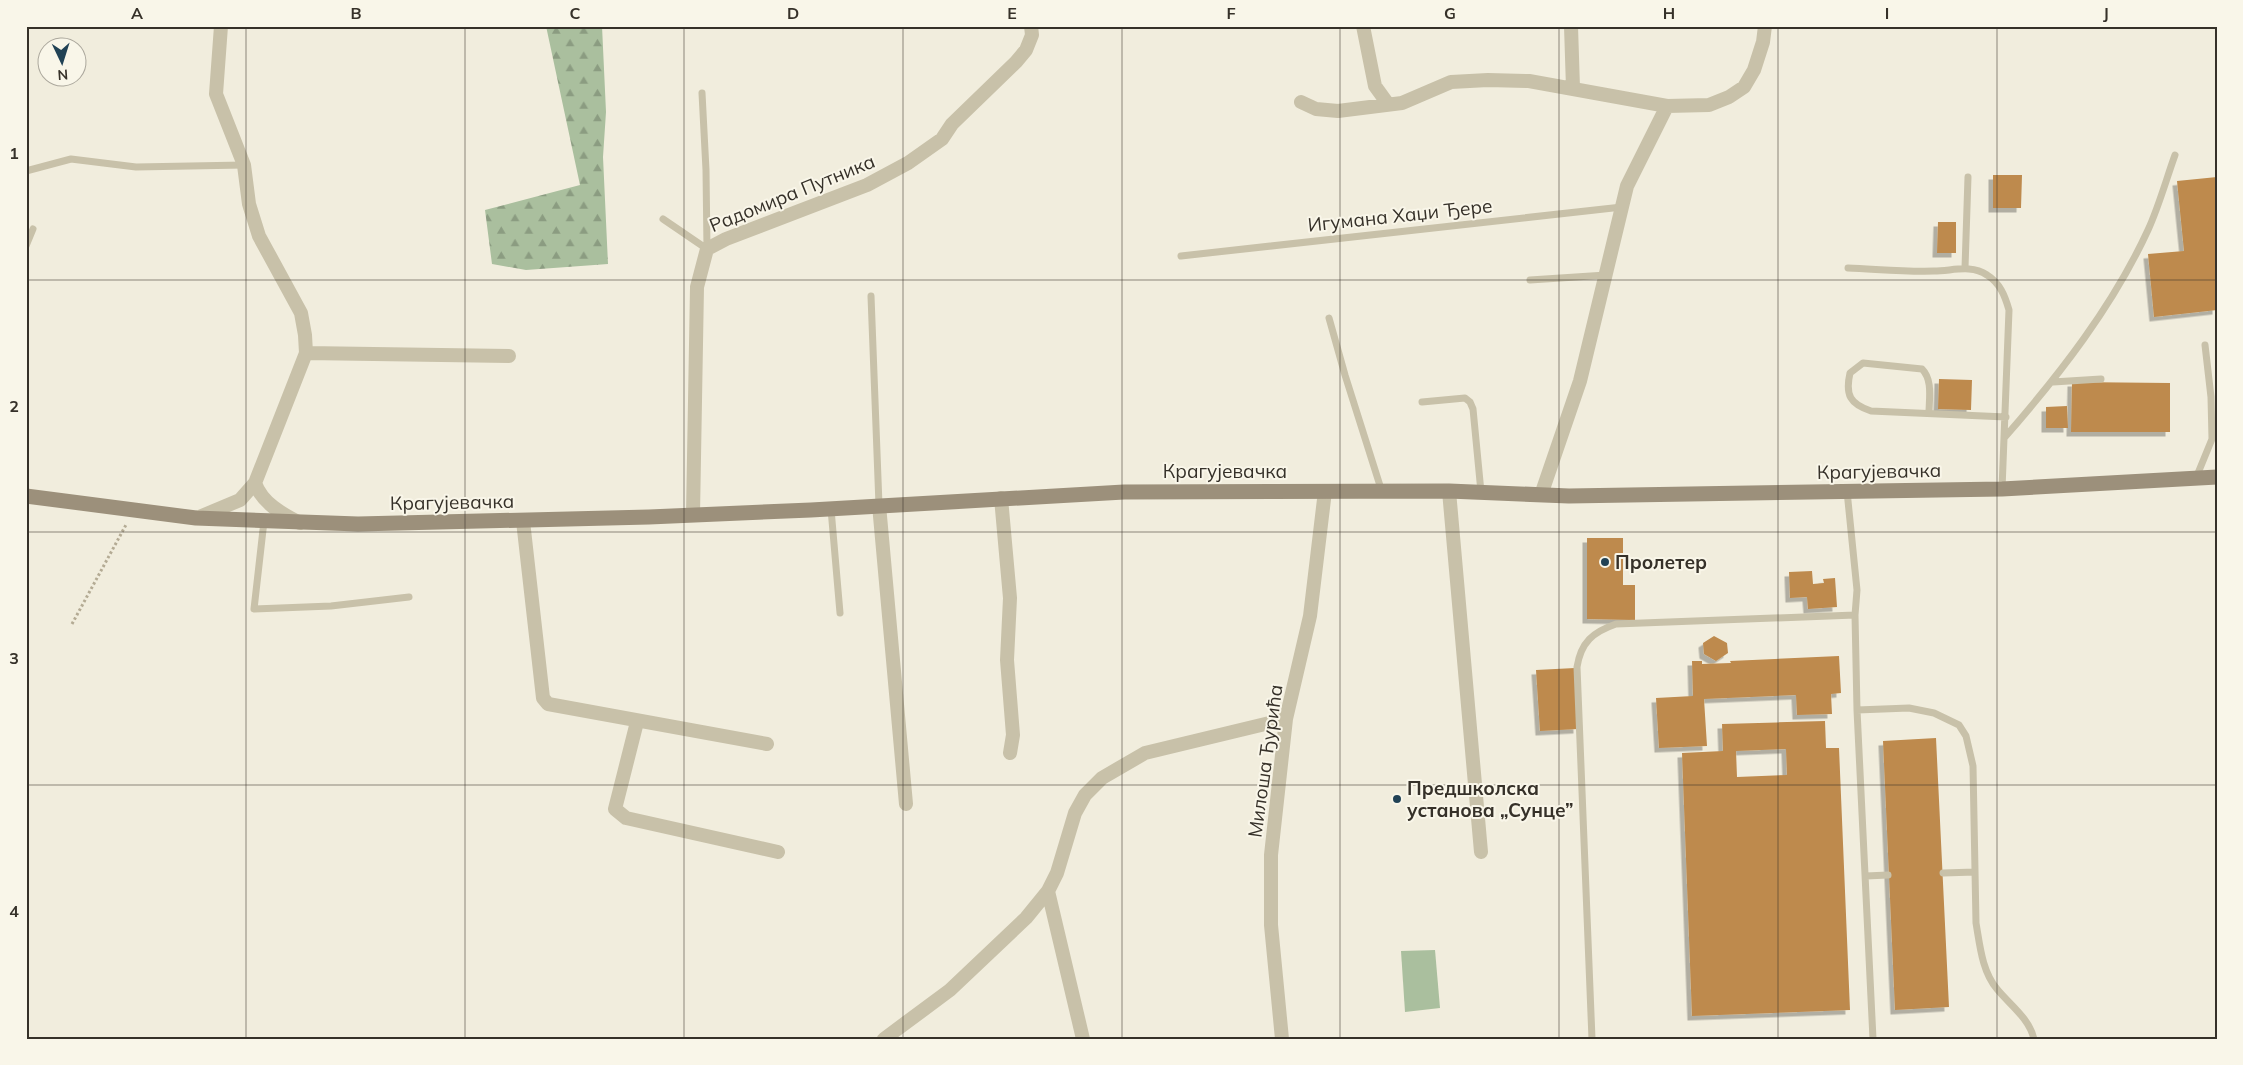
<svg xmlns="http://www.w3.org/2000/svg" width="2243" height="1065" viewBox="0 0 2243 1065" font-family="Mulish,sans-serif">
  <defs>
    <pattern id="forest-firs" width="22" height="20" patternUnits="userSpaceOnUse" patternTransform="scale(1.25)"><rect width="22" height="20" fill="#aabf9e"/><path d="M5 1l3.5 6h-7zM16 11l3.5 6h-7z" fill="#8b9c81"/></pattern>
    <filter id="shadow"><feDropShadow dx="-4.5" dy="4.5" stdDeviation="0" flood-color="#0004"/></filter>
  </defs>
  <rect width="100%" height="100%" fill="#f1eddd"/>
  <path fill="#aabf9e" d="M 1435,950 L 1440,1008 L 1405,1012 L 1401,951 Z"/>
  <path fill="url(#forest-firs)" d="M 546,26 L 602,26 L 606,112 L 603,157 L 608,264 L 526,270 L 492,264 L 485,210 L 580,185 Z"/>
  <path fill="#be8a4d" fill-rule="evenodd" filter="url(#shadow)" d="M 1993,175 L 2022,175 L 2021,208 L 1993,208 Z
    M 2217,177 L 2217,310 L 2154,317 L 2148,254 L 2184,251 L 2177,181 Z
    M 1938,222 L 1956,222 L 1956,253 L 1937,253 Z
    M 1939,379 L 1972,380 L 1971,410 L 1938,409 Z
    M 2072,382 L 2170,383 L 2170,432 L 2071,432 Z
    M 2067,406 L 2068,428 L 2046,428 L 2046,407 Z
    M 1587,538 L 1623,538 L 1623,585 L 1635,585 L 1635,620 L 1587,619 Z
    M 1812,571 L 1813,584 L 1824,583 L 1823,579 L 1835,578 L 1837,607 L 1808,609 L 1807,597 L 1790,598 L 1789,572 Z
    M 1714,636 L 1727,643 L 1728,653 L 1716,661 L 1704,654 L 1703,643 Z
    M 1839,656 L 1841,693 L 1831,694 L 1832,714 L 1797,715 L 1796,695 L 1704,699 L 1707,746 L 1659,748 L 1656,698 L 1693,696 L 1692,661 L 1702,661 L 1702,664 L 1731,663 L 1730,661 Z
    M 1575,668 L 1578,729 L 1540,731 L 1536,670 Z
    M 1825,721 L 1826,748 L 1839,748 L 1850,1010 L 1692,1016 L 1682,753 L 1723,751 L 1722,724 ZM 1786,749 L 1787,775 L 1737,777 L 1736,751 Z
    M 1936,738 L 1949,1007 L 1895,1010 L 1883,741 Z"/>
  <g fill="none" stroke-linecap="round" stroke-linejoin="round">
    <path stroke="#b4ab94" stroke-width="3" stroke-dasharray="2.5 2.5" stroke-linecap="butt" d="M 72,624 L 127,523"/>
    <path stroke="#c8c1a9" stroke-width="7" d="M 702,93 L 706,170 L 707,249
      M 26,171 L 71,159 L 136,167 L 244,165
      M 663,219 L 707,249
      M 26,246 L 33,229
      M 1181,256 L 1622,207
      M 1848,268 C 1876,269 1905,272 1934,271 C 1952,271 1971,264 1987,275 C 2000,283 2005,296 2009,310 L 2002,489
      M 1965,268 L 1968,177
      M 1530,280 L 1606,275
      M 871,296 L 879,505
      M 1329,318 L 1345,375 L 1382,492
      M 2053,382 L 2101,379
      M 1422,402 L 1465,398 L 1470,402 L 1473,409 L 1481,492
      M 1929,413 C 1929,399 1933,380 1922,369 L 1863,363 L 1850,373 C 1845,395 1850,404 1871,411 L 2006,417
      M 2005,437 C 2060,374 2113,306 2148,230 C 2159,206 2166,180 2175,155
      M 2196,478 L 2212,439 L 2211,397 L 2205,345
      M 1847,491 L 1857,590 L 1855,615 L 1857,710 L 1873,1039
      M 831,509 L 840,613
      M 264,521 L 254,609 L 331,606 L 409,597
      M 1857,710 L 1909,708 L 1934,713 L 1959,725 L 1966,736 L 1973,766 L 1976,923 C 1980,946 1982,971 1997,989 C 2010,1005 2029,1018 2034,1039
      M 1943,873 L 1975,872
      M 1866,876 L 1888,875
      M 1592,1039 L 1577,667 C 1581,642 1593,632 1616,624 L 1855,615"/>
    <path stroke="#c8c1a9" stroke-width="14" d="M 1363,26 L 1375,86 L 1388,104
      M 1571,26 L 1573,88
      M 1301,102 L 1316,109 L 1338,111 L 1402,103 L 1451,82 L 1488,80 L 1529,81 L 1667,106 L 1709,105 L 1729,97 L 1744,87 L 1754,70 L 1763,42 L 1765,26
      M 306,353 L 509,356
      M 255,483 C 262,503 282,514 300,523
      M 1449,491 L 1481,852
      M 1541,495 L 1580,381 L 1627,186 L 1667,106
      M 1001,498 L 1010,598 L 1007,660 L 1013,735 L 1010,753
      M 879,505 L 906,804
      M 693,515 L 697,287 L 707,249 L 726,239 L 867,185 L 908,163 L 942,139 L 952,124 L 1016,62 L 1026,50 L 1032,35 L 1031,26
      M 197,518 L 240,500 L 255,483 L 306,353 L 305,335 L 301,313 L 259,236 L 249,204 L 244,165 L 216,94 L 221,26
      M 523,521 L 543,698 L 548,704 L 767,744
      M 637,722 L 615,809 L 626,818 L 778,852
      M 1048,891 L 1083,1039
      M 884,1039 L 950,990 L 1026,918 L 1048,891 L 1057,873 L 1075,813 L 1085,795 L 1102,778 L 1145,753 L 1286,719
      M 1282,1039 L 1271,925 L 1271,855 L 1286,719 L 1310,616 L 1325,491"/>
    <path stroke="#9c907b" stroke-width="15" d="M 26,496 L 196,518 L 358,524 L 649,517 L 811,510 L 1124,492 L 1449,491 L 1569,496 L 2002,489 L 2217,477"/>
  </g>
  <path fill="none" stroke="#363129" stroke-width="1" stroke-opacity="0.55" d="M 246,26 L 246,1039M 465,26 L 465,1039M 684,26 L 684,1039M 903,26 L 903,1039M 1122,26 L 1122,1039M 1340,26 L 1340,1039M 1559,26 L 1559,1039M 1778,26 L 1778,1039M 1997,26 L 1997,1039M 26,280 L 2217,280M 26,532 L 2217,532M 26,785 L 2217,785"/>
  <g fill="#214255" stroke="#f9f6e9" stroke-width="2">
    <circle cx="1605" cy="562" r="5"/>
    <circle cx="1397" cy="799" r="5"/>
  </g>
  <g text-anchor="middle" stroke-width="4" stroke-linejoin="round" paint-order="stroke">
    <g font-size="19" fill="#363129" stroke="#f9f6e9">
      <text transform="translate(792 193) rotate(-22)" y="7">Радомира Путника</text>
      <text transform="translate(1400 215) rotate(-6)" y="7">Игумана Хаџи Ђере</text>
      <text x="1225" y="478">Крагујевачка</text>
      <text transform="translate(1879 471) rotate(-1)" y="7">Крагујевачка</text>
      <text transform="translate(452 502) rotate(-1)" y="7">Крагујевачка</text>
      <text transform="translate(1265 761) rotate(-82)" y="7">Милоша Ђурића</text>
    </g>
    <g font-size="19" font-weight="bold" fill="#363129" stroke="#f9f6e9" text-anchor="start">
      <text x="1615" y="569">Пролетер</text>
      <text x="1407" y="795">Предшколска<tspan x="1407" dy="22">установа „Сунце”</tspan></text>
    </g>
  </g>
  <rect width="2243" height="1065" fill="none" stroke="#f9f6e9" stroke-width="55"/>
  <g transform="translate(62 62) rotate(176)"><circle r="24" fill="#f9f6e9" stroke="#aba79c"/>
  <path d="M0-4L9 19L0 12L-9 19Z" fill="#214255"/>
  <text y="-8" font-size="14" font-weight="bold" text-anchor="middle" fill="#363129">N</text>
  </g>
  <rect x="28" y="28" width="2188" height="1010" fill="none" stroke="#363129" stroke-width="2"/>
  <g font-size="16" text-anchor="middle" font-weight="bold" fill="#363129">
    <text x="137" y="19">A</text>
    <text x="356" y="19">B</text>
    <text x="575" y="19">C</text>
    <text x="793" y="19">D</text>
    <text x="1012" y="19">E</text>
    <text x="1231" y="19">F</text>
    <text x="1450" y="19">G</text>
    <text x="1669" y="19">H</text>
    <text x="1887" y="19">I</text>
    <text x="2106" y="19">J</text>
    <text x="14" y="159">1</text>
    <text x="14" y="412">2</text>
    <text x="14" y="664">3</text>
    <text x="14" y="917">4</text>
  </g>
</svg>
